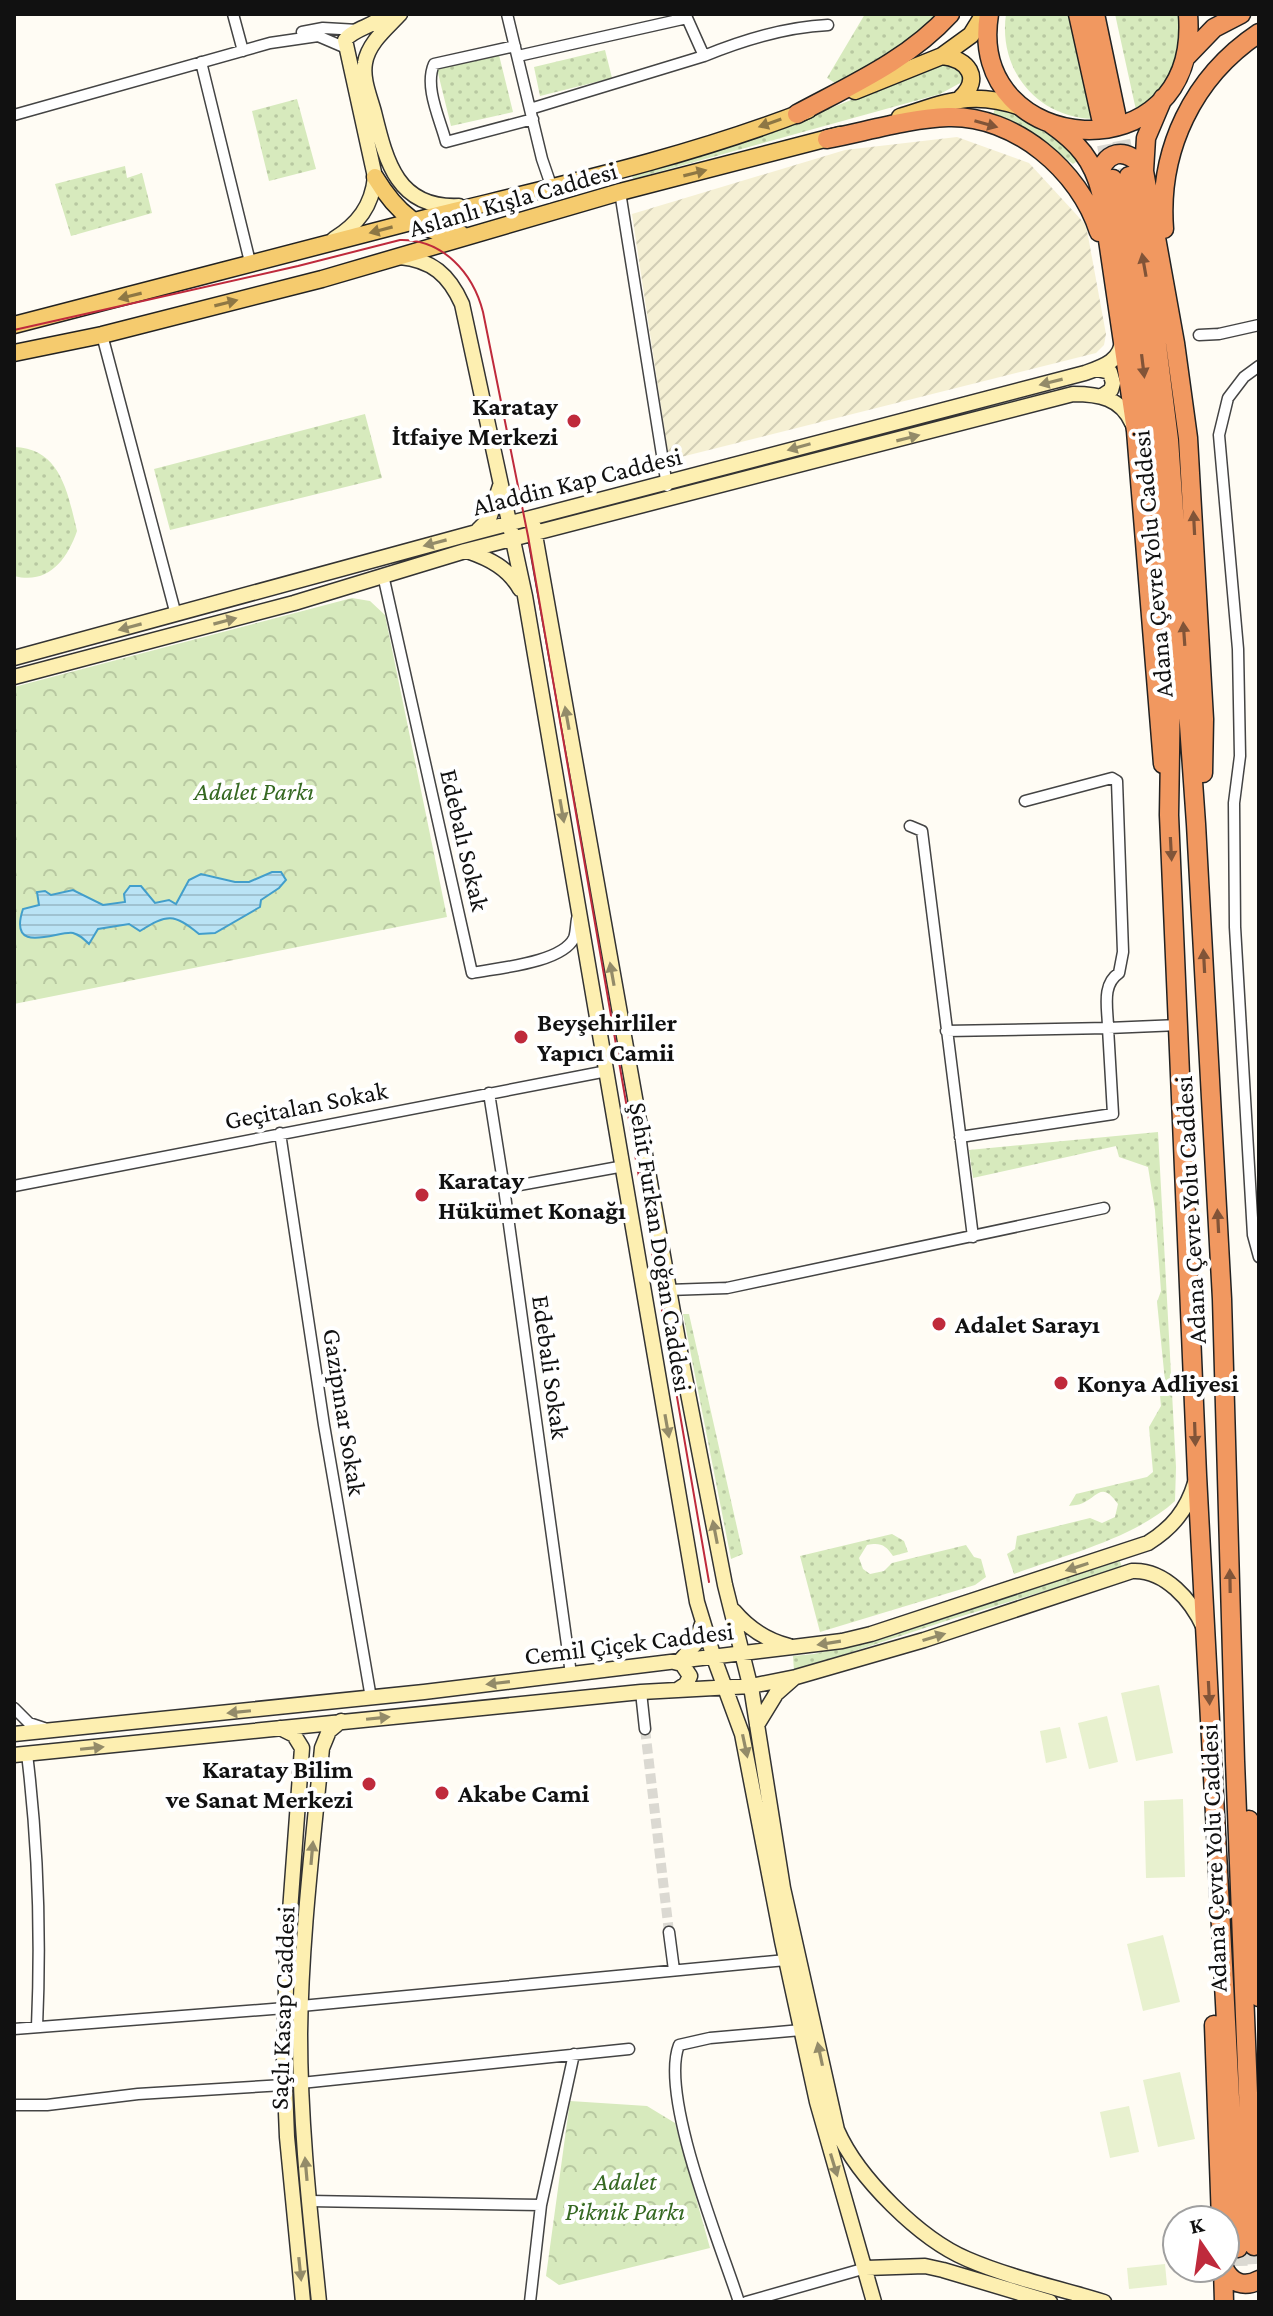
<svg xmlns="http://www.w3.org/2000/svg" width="1273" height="2316" viewBox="0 0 1273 2316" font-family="'Crimson Pro',serif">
  <defs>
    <pattern id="farmland-furrows" width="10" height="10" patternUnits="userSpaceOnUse" patternTransform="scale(2)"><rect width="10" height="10" fill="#f5f0d4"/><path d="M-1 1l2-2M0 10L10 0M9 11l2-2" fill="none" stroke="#d1cdb5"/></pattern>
    <pattern id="grass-dots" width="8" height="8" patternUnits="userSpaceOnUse" patternTransform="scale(2)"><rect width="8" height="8" fill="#d7eabd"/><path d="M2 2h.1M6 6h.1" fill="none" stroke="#b8c8a1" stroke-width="1.8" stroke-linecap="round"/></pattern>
    <pattern id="park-crowns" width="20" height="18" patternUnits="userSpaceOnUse" patternTransform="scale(2)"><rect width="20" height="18" fill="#d7eabd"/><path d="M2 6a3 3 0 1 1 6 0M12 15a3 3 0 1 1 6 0" fill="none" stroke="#b8c8a1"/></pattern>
    <pattern id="water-rules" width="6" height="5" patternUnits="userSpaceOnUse" patternTransform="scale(2)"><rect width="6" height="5" fill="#bae3f5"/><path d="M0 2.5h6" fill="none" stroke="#9fc2d1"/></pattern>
  </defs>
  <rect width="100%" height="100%" fill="#fffcf4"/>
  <path fill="url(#farmland-furrows)" d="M 957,137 L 1029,163 L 1086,225 L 1106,334 L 1104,345 L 1096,353 L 669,460 L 632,214 L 845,150 Z"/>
  <path fill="url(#grass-dots)" d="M 865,14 L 937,14 C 908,44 872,64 835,83 L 827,78 Z
    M 1006,14 L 1069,14 L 1093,119 C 1036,117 998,69 1006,14 Z
    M 1115,14 L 1183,14 L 1184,40 L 1162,90 L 1136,110 Z
    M 605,50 L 612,78 L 540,96 L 534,67 Z
    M 499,55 L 513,112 L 451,126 L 437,69 Z
    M 950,61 L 964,75 L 962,82 L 940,94 L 633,179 L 631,173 L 813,115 Z
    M 297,99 L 316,169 L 269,181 L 252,111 Z
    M 995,105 L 1015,112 L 1085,155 L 1073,164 L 1034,134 L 993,117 Z
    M 125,166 L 127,178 L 142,173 L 152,213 L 71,236 L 55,184 Z
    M 365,414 L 382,478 L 170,530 L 154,469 Z
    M 14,447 C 61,448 68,494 77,531 C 67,560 48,585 14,576 Z
    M 1158,1132 L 1176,1467 L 1175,1501 C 1135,1538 1065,1555 1014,1574 L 1007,1554 L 1015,1549 L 1017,1536 L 1090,1518 L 1102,1523 L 1115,1517 L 1118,1504 C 1102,1481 1098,1496 1083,1503 C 1079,1505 1073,1505 1069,1506 L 1076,1494 L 1147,1477 L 1153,1472 L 1149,1427 L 1161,1406 L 1159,1385 L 1165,1381 L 1157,1302 L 1161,1291 L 1155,1210 L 1148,1167 L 1119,1157 L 1116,1146 L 973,1178 L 969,1150 Z
    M 683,1314 L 689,1314 L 743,1554 L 731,1559 Z
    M 892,1534 L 904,1541 L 908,1552 L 893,1556 C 886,1545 880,1542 867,1545 L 859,1558 L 863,1569 L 870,1574 L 884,1571 L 892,1563 L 966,1545 L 974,1557 L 981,1559 L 986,1577 L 975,1585 L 820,1632 L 800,1556 Z
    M 1120,1561 L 1122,1568 L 949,1620 L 794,1671 L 793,1656 L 814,1654 L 852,1645 Z"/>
  <path fill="url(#park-crowns)" d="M 352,598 L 370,601 L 385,615 L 447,917 L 14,1004 L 14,687 Z
    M 570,2101 L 647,2106 L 675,2123 L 710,2248 L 559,2285 L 546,2276 Z"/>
  <path fill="#e8f1cf" d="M 1159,1685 L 1173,1753 L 1136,1761 L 1121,1693 Z
    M 1107,1716 L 1118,1762 L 1089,1769 L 1078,1723 Z
    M 1060,1727 L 1067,1758 L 1046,1763 L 1040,1731 Z
    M 1183,1799 L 1185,1877 L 1146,1878 L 1144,1801 Z
    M 1163,1935 L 1180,2002 L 1143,2011 L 1127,1944 Z
    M 1180,2072 L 1195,2139 L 1158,2147 L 1143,2080 Z
    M 1129,2106 L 1139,2152 L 1110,2158 L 1100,2112 Z
    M 1165,2264 L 1167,2285 L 1129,2289 L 1127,2268 Z"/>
  <path fill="url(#water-rules)" stroke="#429ecb" stroke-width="2" d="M 272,872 L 281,872 L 286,880 L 279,888 L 261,900 L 260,907 L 215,933 L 199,934 C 174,913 167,914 140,931 L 129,924 L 98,929 L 89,944 C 84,939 80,935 73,933 C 59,930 7,957 23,909 L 39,905 L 37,892 L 45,891 L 51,895 L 73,890 L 103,905 L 125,902 L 124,894 L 130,886 L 141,886 L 155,903 L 169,900 L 176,904 L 189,880 L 201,874 L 235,882 L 249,882 Z"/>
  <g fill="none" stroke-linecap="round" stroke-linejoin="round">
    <path stroke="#dbd9d2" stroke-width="10" stroke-dasharray="10 5" stroke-linecap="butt" d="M 645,1729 L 669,1932"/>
    <path stroke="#dbd9d2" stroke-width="18" stroke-dasharray="18 9" stroke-linecap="butt" d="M 1116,114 L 1127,169
      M 1101,118 L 1111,171
      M 1254,2246 L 1257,2302
      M 1238,2248 L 1240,2302"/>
    <defs>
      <path id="street" d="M 233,14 L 243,51
        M 507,14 L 542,159 L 552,188
        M 687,18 L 704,56
        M 302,32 L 323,28 L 358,30
        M 515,46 L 434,64 C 424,87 440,119 446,142 L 533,119
        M 518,56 L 687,18 L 686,14
        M 201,62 L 251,266
        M 530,109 L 704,56 C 743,40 785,27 828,25
        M 14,115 L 270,43 L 318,36 L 346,48
        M 620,192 L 667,486
        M 102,335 L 176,615
        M 1199,335 L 1219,334 L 1259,325
        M 1259,366 L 1244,377 L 1228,398 L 1219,435 L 1238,649 L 1240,756 L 1234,803 L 1235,927 L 1253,1235 L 1259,1257
        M 383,575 L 472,973 C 497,968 562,963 574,938 C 576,933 576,924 577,919
        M 1025,801 L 1112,778 L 1117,781 L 1123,952 L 1119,973 C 1101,985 1108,1009 1108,1028 L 1179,1025
        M 910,826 L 922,831 L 973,1237
        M 946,1031 L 1108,1028 L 1113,1114 L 960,1137
        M 489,1093 L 504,1188
        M 280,1133 L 324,1425 L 371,1698
        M 14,1186 L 607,1071
        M 668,1290 L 727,1288 L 1104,1208
        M 571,1674 L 504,1188 L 624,1166
        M 641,1692 L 645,1729
        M 14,1708 L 29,1723 L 44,1728
        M 27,1754 C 38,1844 41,1936 37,2027
        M 669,1932 L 674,1970
        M 301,2006 L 786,1960
        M 14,2029 L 285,2008
        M 301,2083 L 629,2049
        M 14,2105 L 47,2105 L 138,2094 L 284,2085
        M 309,2201 L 541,2205
        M 530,2302 L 541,2205 L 574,2054
        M 739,2302 C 721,2246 659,2096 679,2045 L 710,2038 L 801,2030
        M 746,2302 L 866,2268"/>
      <path id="secondary" d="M 400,14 C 387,28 368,43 365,63 C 362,79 370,97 374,112 C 386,161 397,209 459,206
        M 334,239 C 358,224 372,206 375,177 L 345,40 C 353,29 374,26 387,14
        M 400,257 C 432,260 449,275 462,304 L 525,596 L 697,1602 L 714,1658 L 742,1734 L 782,1941 L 817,2102 L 874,2302
        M 1097,369 L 1110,372 L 1113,383 L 1111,390 L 1102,396
        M 532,518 L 681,1357 L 725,1585 L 752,1693 L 783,1888 L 837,2130 C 858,2178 920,2239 967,2259 C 1011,2278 1059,2288 1104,2302
        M 478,530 L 489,519 L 500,486
        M 467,551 C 490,559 508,568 520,589
        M 14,658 L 473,533 L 1085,373 C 1102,367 1122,361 1122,339
        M 14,677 L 294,603 L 465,551 L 1073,394 C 1099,394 1121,398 1132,423
        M 734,1611 C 749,1629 766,1640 789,1646
        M 680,1661 L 696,1643 L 702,1624
        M 674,1662 L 682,1664 L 690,1676 L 686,1684 L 677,1690
        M 757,1725 L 776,1694 L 793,1679
        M 280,1728 L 294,1735 L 302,1748 L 287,1952 L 284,2063 L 287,2137 L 303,2302
        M 14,1734 L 424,1692 L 842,1641 L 871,1634 L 1148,1543 C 1172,1528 1187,1510 1195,1483
        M 14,1755 L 641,1692 L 751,1686 L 796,1677 L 924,1640 L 1132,1571 C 1165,1569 1192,1601 1204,1628
        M 866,2268 L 925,2266 L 943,2270 L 1050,2302
        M 319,2302 C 310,2213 300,2124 300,2034 C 301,1939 313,1843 322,1748 L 329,1731 L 341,1721"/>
      <path id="primary" d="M 942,56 C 968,59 982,78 961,98
        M 855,91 L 942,56 L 971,35 L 984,14
        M 900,117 C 949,102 971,90 1021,107
        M 375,177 C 395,210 420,235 461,234
        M 14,325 C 153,290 291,252 430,217 C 556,186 686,158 808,110
        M 14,353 L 102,335 L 322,279 L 620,192 L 840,135"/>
      <path id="highway" d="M 989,14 C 965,159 1201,178 1188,14
        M 1078,14 L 1101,118
        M 1095,14 L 1116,114
        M 1187,56 L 1214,28 L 1241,14
        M 1163,98 L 1146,138 L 1144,171 L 1175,343 L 1188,438 L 1204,719 L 1203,773
        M 797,114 C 851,85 908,60 950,14
        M 1051,124 C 1078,143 1093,160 1101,192 L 1136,431 L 1163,764
        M 827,139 C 864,132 911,118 948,117 C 1015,115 1080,171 1099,232
        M 1129,176 L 1154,321 L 1169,440 L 1196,824 L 1222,1299 L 1235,1761 L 1254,2246
        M 1113,179 L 1141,348 L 1157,479 L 1171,691 L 1169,815 L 1197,1475 L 1238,2248
        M 1099,182 C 1100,150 1129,144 1144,171
        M 1164,229 C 1158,150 1193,77 1259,33
        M 1249,1820 L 1259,1997
        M 1214,2025 L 1221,2220
        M 1223,2268 L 1224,2302
        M 1224,2268 C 1231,2283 1244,2288 1259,2280"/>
    </defs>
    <use href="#street" stroke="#444" stroke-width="13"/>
    <use href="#secondary" stroke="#333" stroke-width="17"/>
    <use href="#primary" stroke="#222" stroke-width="19"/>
    <use href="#highway" stroke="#222" stroke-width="21"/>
    <use href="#street" stroke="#fff" stroke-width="10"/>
    <use href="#secondary" stroke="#fdefb1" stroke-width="14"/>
    <use href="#primary" stroke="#f5cb6e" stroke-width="16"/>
    <use href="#highway" stroke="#f19860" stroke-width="18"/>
    <path stroke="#bf2a3c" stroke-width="2" d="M 14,330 L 298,266 L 400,240 C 443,239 473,273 483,312 L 528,536 L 709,1582"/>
  </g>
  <defs><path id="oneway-solid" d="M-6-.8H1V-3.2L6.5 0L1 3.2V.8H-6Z" transform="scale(2)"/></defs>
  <g fill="#8e7744">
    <use href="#oneway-solid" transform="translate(770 123) rotate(161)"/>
    <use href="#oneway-solid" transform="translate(695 173) rotate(-14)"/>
    <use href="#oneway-solid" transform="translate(381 230) rotate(165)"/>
    <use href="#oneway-solid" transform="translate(130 296) rotate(166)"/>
    <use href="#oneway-solid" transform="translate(226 303) rotate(-14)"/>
  </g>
  <g fill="#815438">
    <use href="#oneway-solid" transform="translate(986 124) rotate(16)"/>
    <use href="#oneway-solid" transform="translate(1144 265) rotate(-100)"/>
    <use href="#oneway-solid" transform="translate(1143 366) rotate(83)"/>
    <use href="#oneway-solid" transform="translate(1194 523) rotate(-93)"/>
    <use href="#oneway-solid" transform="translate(1184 634) rotate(-94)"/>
    <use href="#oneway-solid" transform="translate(1171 849) rotate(87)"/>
    <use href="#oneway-solid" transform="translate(1204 961) rotate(-93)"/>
    <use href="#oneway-solid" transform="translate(1218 1221) rotate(-93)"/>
    <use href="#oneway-solid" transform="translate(1195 1434) rotate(88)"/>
    <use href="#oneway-solid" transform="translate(1230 1581) rotate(-91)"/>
    <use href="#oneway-solid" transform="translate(1209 1693) rotate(87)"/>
  </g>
  <g fill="#938b69">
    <use href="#oneway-solid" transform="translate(1051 382) rotate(166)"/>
    <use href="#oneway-solid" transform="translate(908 438) rotate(-14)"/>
    <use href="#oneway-solid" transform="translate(799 447) rotate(164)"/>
    <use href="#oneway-solid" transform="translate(435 543) rotate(165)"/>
    <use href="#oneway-solid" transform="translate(225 621) rotate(-15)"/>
    <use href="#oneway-solid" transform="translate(130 627) rotate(165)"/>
    <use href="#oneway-solid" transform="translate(567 718) rotate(-100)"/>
    <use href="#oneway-solid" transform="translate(562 811) rotate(80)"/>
    <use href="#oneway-solid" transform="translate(612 974) rotate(-100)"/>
    <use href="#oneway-solid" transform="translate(667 1426) rotate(80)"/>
    <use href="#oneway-solid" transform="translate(715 1532) rotate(-101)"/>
    <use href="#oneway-solid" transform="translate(1077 1567) rotate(162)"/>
    <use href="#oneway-solid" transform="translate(934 1637) rotate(-17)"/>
    <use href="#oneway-solid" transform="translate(829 1643) rotate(171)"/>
    <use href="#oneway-solid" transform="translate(498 1683) rotate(173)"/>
    <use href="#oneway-solid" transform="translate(239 1712) rotate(174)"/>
    <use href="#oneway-solid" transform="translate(378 1718) rotate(-6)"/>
    <use href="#oneway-solid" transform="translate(745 1746) rotate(78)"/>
    <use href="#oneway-solid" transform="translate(92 1748) rotate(-6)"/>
    <use href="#oneway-solid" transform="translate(312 1853) rotate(-85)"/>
    <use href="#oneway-solid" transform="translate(820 2054) rotate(-102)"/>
    <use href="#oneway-solid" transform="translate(834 2165) rotate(73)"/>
    <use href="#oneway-solid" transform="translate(306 2169) rotate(-95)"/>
    <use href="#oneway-solid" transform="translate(300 2269) rotate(84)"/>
  </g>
  <g fill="#bf2a3c" stroke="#fff" stroke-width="3">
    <circle cx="574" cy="421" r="8"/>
    <circle cx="521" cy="1037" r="8"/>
    <circle cx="422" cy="1195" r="8"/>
    <circle cx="939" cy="1324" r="8"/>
    <circle cx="1061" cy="1383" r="8"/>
    <circle cx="369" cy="1784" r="8"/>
    <circle cx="442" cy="1793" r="8"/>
  </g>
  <g text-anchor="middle" stroke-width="8" stroke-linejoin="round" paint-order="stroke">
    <g font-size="26" fill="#111" stroke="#fff">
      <text transform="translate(513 199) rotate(-16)" y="9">Aslanlı Kışla Caddesi</text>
      <text transform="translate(577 481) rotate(-14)" y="9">Aladdin Kap Caddesi</text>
      <text transform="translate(1152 564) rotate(-95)" y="9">Adana Çevre Yolu Caddesi</text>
      <text transform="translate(465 840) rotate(77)" y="9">Edebalı Sokak</text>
      <text transform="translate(306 1105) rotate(-11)" y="9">Geçitalan Sokak</text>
      <text transform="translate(1190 1210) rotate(-93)" y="9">Adana Çevre Yolu Caddesi</text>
      <text transform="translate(661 1247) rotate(81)" y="9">Şehit Furkan Doğan Caddesi</text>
      <text transform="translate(551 1367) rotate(82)" y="9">Edebali Sokak</text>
      <text transform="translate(345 1412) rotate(81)" y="9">Gazipınar Sokak</text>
      <text transform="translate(629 1643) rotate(-7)" y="9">Cemil Çiçek Caddesi</text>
      <text transform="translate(1213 1858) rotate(-92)" y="9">Adana Çevre Yolu Caddesi</text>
      <text transform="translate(282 2008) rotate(-88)" y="9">Saçlı Kasap Caddesi</text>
    </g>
    <g font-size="26" font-weight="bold" fill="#111" stroke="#fff" text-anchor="start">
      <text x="558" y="415" text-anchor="end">Karatay<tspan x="558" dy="30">İtfaiye Merkezi</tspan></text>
      <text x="537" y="1031">Beyşehirliler<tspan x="537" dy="30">Yapıcı Camii</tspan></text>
      <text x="438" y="1189">Karatay<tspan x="438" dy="30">Hükümet Konağı</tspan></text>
      <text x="955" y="1333">Adalet Sarayı</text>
      <text x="1077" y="1392">Konya Adliyesi</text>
      <text x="353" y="1778" text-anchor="end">Karatay Bilim<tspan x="353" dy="30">ve Sanat Merkezi</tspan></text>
      <text x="458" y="1802">Akabe Cami</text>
    </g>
    <g font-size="26" font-style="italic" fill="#356821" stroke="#fff">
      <text x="254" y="800">Adalet Parkı</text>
      <text x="625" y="2190">Adalet<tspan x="625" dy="30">Piknik Parkı</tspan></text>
    </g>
  </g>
  <rect width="1273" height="2316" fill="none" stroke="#111111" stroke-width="32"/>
  <g transform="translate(1201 2244) rotate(347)"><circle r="38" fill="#ffffff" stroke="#a0a0a0" stroke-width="2"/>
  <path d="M0-6L14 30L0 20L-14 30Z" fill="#bf2a3c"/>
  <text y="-12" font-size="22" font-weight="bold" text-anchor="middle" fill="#111111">K</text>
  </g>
</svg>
